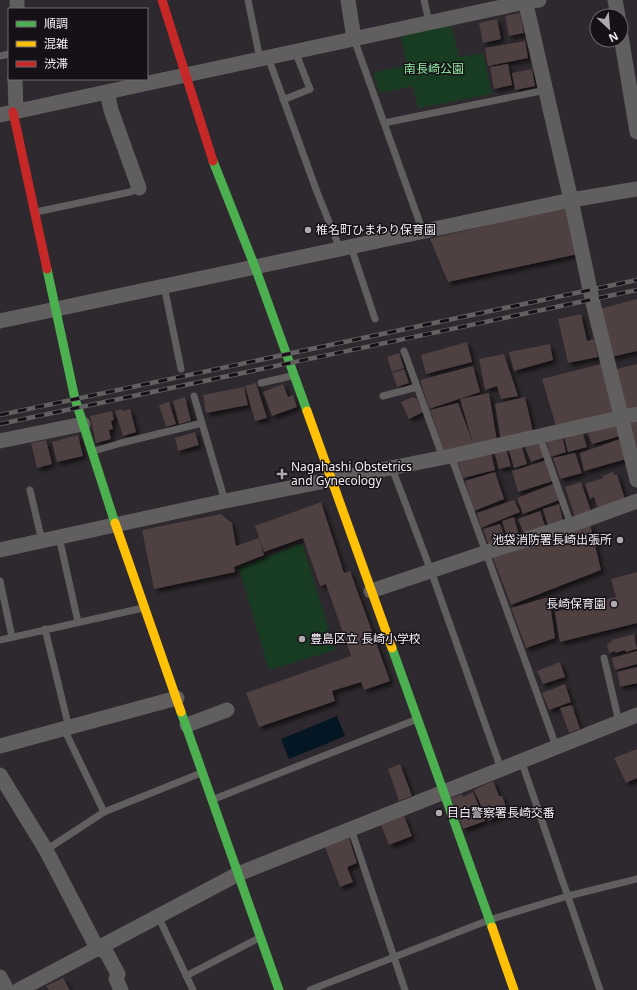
<svg xmlns="http://www.w3.org/2000/svg" width="637" height="990" viewBox="0 0 637 990" font-family="'Noto Sans','Noto Sans JP',sans-serif">
  <defs>
    <filter id="shadow"><feDropShadow dx="3.5" dy="3.5" stdDeviation="2" flood-color="#0009"/></filter>
  </defs>
  <rect width="100%" height="100%" fill="#2e292e"/>
  <path fill="#173c22" d="M 451,25 L 459,57 L 483,53 L 492,94 L 418,108 L 413,86 L 380,93 L 373,73 L 407,65 L 401,36 Z
    M 302,543 L 335,650 L 269,670 L 239,568 Z"/>
  <path fill="#041623" d="M 337,716 L 345,736 L 289,759 L 281,739 Z"/>
  <path fill="#4f3f42" filter="url(#shadow)" d="M 520,13 L 524,33 L 509,36 L 505,16 Z
    M 497,19 L 501,39 L 483,43 L 479,23 Z
    M 525,41 L 528,58 L 488,66 L 485,48 Z
    M 508,64 L 512,85 L 494,89 L 490,67 Z
    M 532,69 L 535,86 L 515,90 L 512,73 Z
    M 567,206 L 578,254 L 448,282 L 430,239 Z
    M 637,299 L 637,351 L 611,357 L 599,309 Z
    M 581,314 L 587,341 L 594,339 L 598,357 L 568,363 L 558,319 Z
    M 467,342 L 472,362 L 426,374 L 421,355 Z
    M 550,344 L 553,360 L 514,371 L 509,352 Z
    M 399,353 L 404,368 L 392,372 L 387,357 Z
    M 504,354 L 518,396 L 501,399 L 497,386 L 485,390 L 479,359 Z
    M 601,364 L 614,413 L 556,426 L 542,379 Z
    M 637,364 L 637,409 L 623,413 L 613,370 Z
    M 473,366 L 480,392 L 429,409 L 420,380 Z
    M 404,369 L 409,383 L 397,387 L 392,373 Z
    M 256,383 L 267,418 L 255,421 L 245,386 Z
    M 283,384 L 288,397 L 293,395 L 297,407 L 272,416 L 263,392 Z
    M 244,387 L 248,405 L 206,413 L 203,395 Z
    M 489,393 L 497,441 L 445,453 L 430,410 L 458,403 L 473,443 L 460,399 Z
    M 185,397 L 191,421 L 179,424 L 173,401 Z
    M 413,397 L 417,399 L 423,412 L 409,419 L 401,402 Z
    M 525,397 L 533,432 L 501,440 L 495,404 Z
    M 169,402 L 176,424 L 166,427 L 159,405 Z
    M 122,409 L 123,411 L 130,409 L 136,432 L 123,436 L 115,411 Z
    M 112,411 L 114,420 L 111,421 L 113,429 L 109,430 L 111,439 L 96,443 L 90,416 Z
    M 637,420 L 637,449 L 628,422 Z
    M 617,424 L 620,436 L 592,444 L 588,433 Z
    M 582,431 L 587,447 L 568,452 L 564,437 Z
    M 195,432 L 199,445 L 178,451 L 175,438 Z
    M 78,435 L 83,456 L 57,462 L 52,442 Z
    M 562,436 L 566,452 L 551,457 L 546,440 Z
    M 620,439 L 626,459 L 584,471 L 580,453 Z
    M 46,440 L 52,464 L 37,468 L 31,443 Z
    M 538,440 L 545,457 L 531,462 L 524,444 Z
    M 521,444 L 527,464 L 514,468 L 508,447 Z
    M 506,449 L 511,466 L 499,469 L 494,451 Z
    M 491,452 L 495,470 L 463,478 L 456,458 Z
    M 575,453 L 582,473 L 560,479 L 553,458 Z
    M 547,460 L 553,481 L 518,492 L 512,471 Z
    M 495,472 L 504,499 L 474,511 L 465,481 Z
    M 613,472 L 614,475 L 617,474 L 625,499 L 598,509 L 594,497 L 590,499 L 585,484 L 603,478 L 603,476 Z
    M 581,482 L 591,511 L 575,517 L 565,487 Z
    M 553,484 L 559,500 L 523,514 L 517,498 Z
    M 514,500 L 520,512 L 481,528 L 477,513 Z
    M 321,502 L 344,573 L 350,571 L 390,681 L 364,690 L 361,682 L 332,691 L 335,701 L 259,727 L 246,693 L 351,656 L 326,584 L 320,586 L 303,538 L 264,552 L 255,526 Z
    M 559,504 L 563,520 L 548,525 L 543,509 Z
    M 540,511 L 545,526 L 524,534 L 518,519 Z
    M 221,514 L 232,523 L 236,546 L 259,538 L 264,555 L 234,567 L 235,572 L 154,589 L 142,530 Z
    M 514,517 L 519,536 L 508,539 L 502,521 Z
    M 500,524 L 506,541 L 489,546 L 483,529 Z
    M 590,524 L 601,570 L 511,605 L 491,553 Z
    M 637,572 L 637,623 L 560,642 L 555,612 L 616,597 L 611,579 Z
    M 549,597 L 555,638 L 526,648 L 511,608 Z
    M 634,634 L 637,649 L 626,652 L 625,650 L 615,653 L 615,651 L 609,653 L 607,644 L 612,642 L 612,640 Z
    M 637,651 L 637,664 L 615,670 L 612,658 Z
    M 560,662 L 565,677 L 543,684 L 537,671 Z
    M 637,667 L 637,683 L 620,687 L 617,672 Z
    M 565,684 L 571,702 L 549,710 L 542,693 Z
    M 572,705 L 580,729 L 569,733 L 560,708 Z
    M 637,749 L 637,778 L 626,783 L 614,758 Z
    M 400,764 L 412,796 L 399,801 L 388,769 Z
    M 493,781 L 499,796 L 502,796 L 508,812 L 488,821 L 474,790 Z
    M 473,792 L 485,821 L 463,829 L 451,798 L 462,794 L 463,797 Z
    M 404,816 L 412,836 L 389,845 L 381,825 Z
    M 349,838 L 357,863 L 347,867 L 353,882 L 340,887 L 325,847 Z
    M 63,978 L 70,990 L 49,990 L 46,986 Z"/>
  <g fill="none" stroke-linecap="round" stroke-linejoin="round">
    <path stroke="#605e5e" stroke-width="7" d="M 248,0 L 260,59
      M 424,0 L 429,22
      M 354,39 L 423,232
      M 0,56 L 9,54
      M 268,57 L 317,192 L 340,249
      M 283,100 L 310,89 L 295,51
      M 384,123 L 546,90
      M 36,212 L 130,192 L 139,188
      M 351,247 L 375,319
      M 164,286 L 181,369
      M 404,351 L 443,458
      M 261,383 L 291,376
      M 194,396 L 225,501
      M 383,396 L 417,387
      M 540,437 L 571,525
      M 94,451 L 121,443 L 202,423
      M 451,456 L 556,746
      M 392,468 L 431,571 L 501,769
      M 30,490 L 42,541
      M 59,537 L 78,622
      M 0,581 L 12,637
      M 45,629 L 69,728
      M 0,640 L 143,608
      M 604,658 L 619,722
      M 64,729 L 104,812
      M 521,760 L 600,990
      M 214,799 L 415,720
      M 351,829 L 405,990
      M 46,850 L 104,812 L 201,773
      M 158,916 L 193,990
      M 186,976 L 259,938
      M 310,990 L 489,920 L 568,896 L 637,879"/>
    <path stroke="#605e5e" stroke-width="15" d="M 348,0 L 354,39
      M 525,0 L 571,200 L 592,299 L 637,480
      M 615,0 L 618,16
      M 17,9 L 17,0
      M 621,36 L 637,132
      M 15,79 L 16,111
      M 107,92 L 111,110 L 139,188
      M 0,115 L 525,2 L 539,0
      M 0,321 L 571,200 L 637,189
      M 0,441 L 83,424
      M 0,550 L 225,501 L 451,456 L 637,414
      M 371,591 L 487,552 L 571,525 L 637,501
      M 187,725 L 227,710
      M 0,746 L 177,698
      M 0,775 L 46,850 L 97,948 L 106,952 L 118,974 L 116,979 L 121,990
      M 0,977 L 7,990
      M 19,990 L 238,874 L 637,715"/>
    <path stroke="#4caf50" stroke-width="9" d="M 213,161 L 255,267 L 307,411
      M 47,269 L 75,399 L 115,523
      M 392,648 L 492,927
      M 181,712 L 279,990"/>
    <path stroke="#ffc107" stroke-width="9" d="M 307,411 L 392,648
      M 115,523 L 181,712
      M 492,927 L 514,990"/>
    <path stroke="#c62828" stroke-width="9" d="M 162,0 L 213,161
      M 13,112 L 47,269"/>
    <defs>
      <path id="rail" d="M 0,415 L 637,280
        M 0,424 L 637,290"/>
    </defs>
    <use href="#rail" stroke="#636061" stroke-width="4.5"/>
    <use href="#rail" stroke="#151116" stroke-width="3" stroke-dasharray="9" stroke-linecap="butt"/>
  </g>
  <g fill="#afaab0" stroke="#151116" stroke-width="1.5">
    <circle cx="308" cy="230" r="4"/>
    <path d="M280 468h4v4h4v4h-4v4h-4v-4h-4v-4h4z"/>
    <circle cx="620" cy="540" r="4"/>
    <circle cx="614" cy="604" r="4"/>
    <circle cx="302" cy="639" r="4"/>
    <circle cx="439" cy="813" r="4"/>
  </g>
  <g text-anchor="middle" stroke-width="3" stroke-linejoin="round" paint-order="stroke">
    <g font-size="12" fill="#92eea7" stroke="#151116">
      <text x="434" y="73">南長崎公園</text>
    </g>
    <g font-size="12" fill="#f5eff6" stroke="#151116" text-anchor="start">
      <text x="316" y="234">椎名町ひまわり保育園</text>
      <text x="291" y="471">Nagahashi Obstetrics<tspan x="291" dy="14">and Gynecology</tspan></text>
      <text x="612" y="544" text-anchor="end">池袋消防署長崎出張所</text>
      <text x="606" y="608" text-anchor="end">長崎保育園</text>
      <text x="310" y="643">豊島区立 長崎小学校</text>
      <text x="447" y="817">目白警察署長崎交番</text>
    </g>
  </g>
  <rect x="8" y="8" width="140" height="72" fill="#151116" stroke="#6f6a70"/>
  <rect x="16" y="21" width="20" height="6" fill="#4caf50" stroke="#6f6a70"/>
  <text x="44" y="28" font-size="12" fill="#f5eff6">順調</text>
  <rect x="16" y="41" width="20" height="6" fill="#ffc107" stroke="#6f6a70"/>
  <text x="44" y="48" font-size="12" fill="#f5eff6">混雑</text>
  <rect x="16" y="61" width="20" height="6" fill="#c62828" stroke="#6f6a70"/>
  <text x="44" y="68" font-size="12" fill="#f5eff6">渋滞</text>
  <g transform="translate(609 28) rotate(154)"><circle r="19" fill="#151116" stroke="#6f6a70"/>
  <path d="M0-3L7 15L0 10L-7 15Z" fill="#afaab0"/>
  <text y="-6" font-size="11" font-weight="bold" text-anchor="middle" fill="#f5eff6">N</text>
  </g>
</svg>
